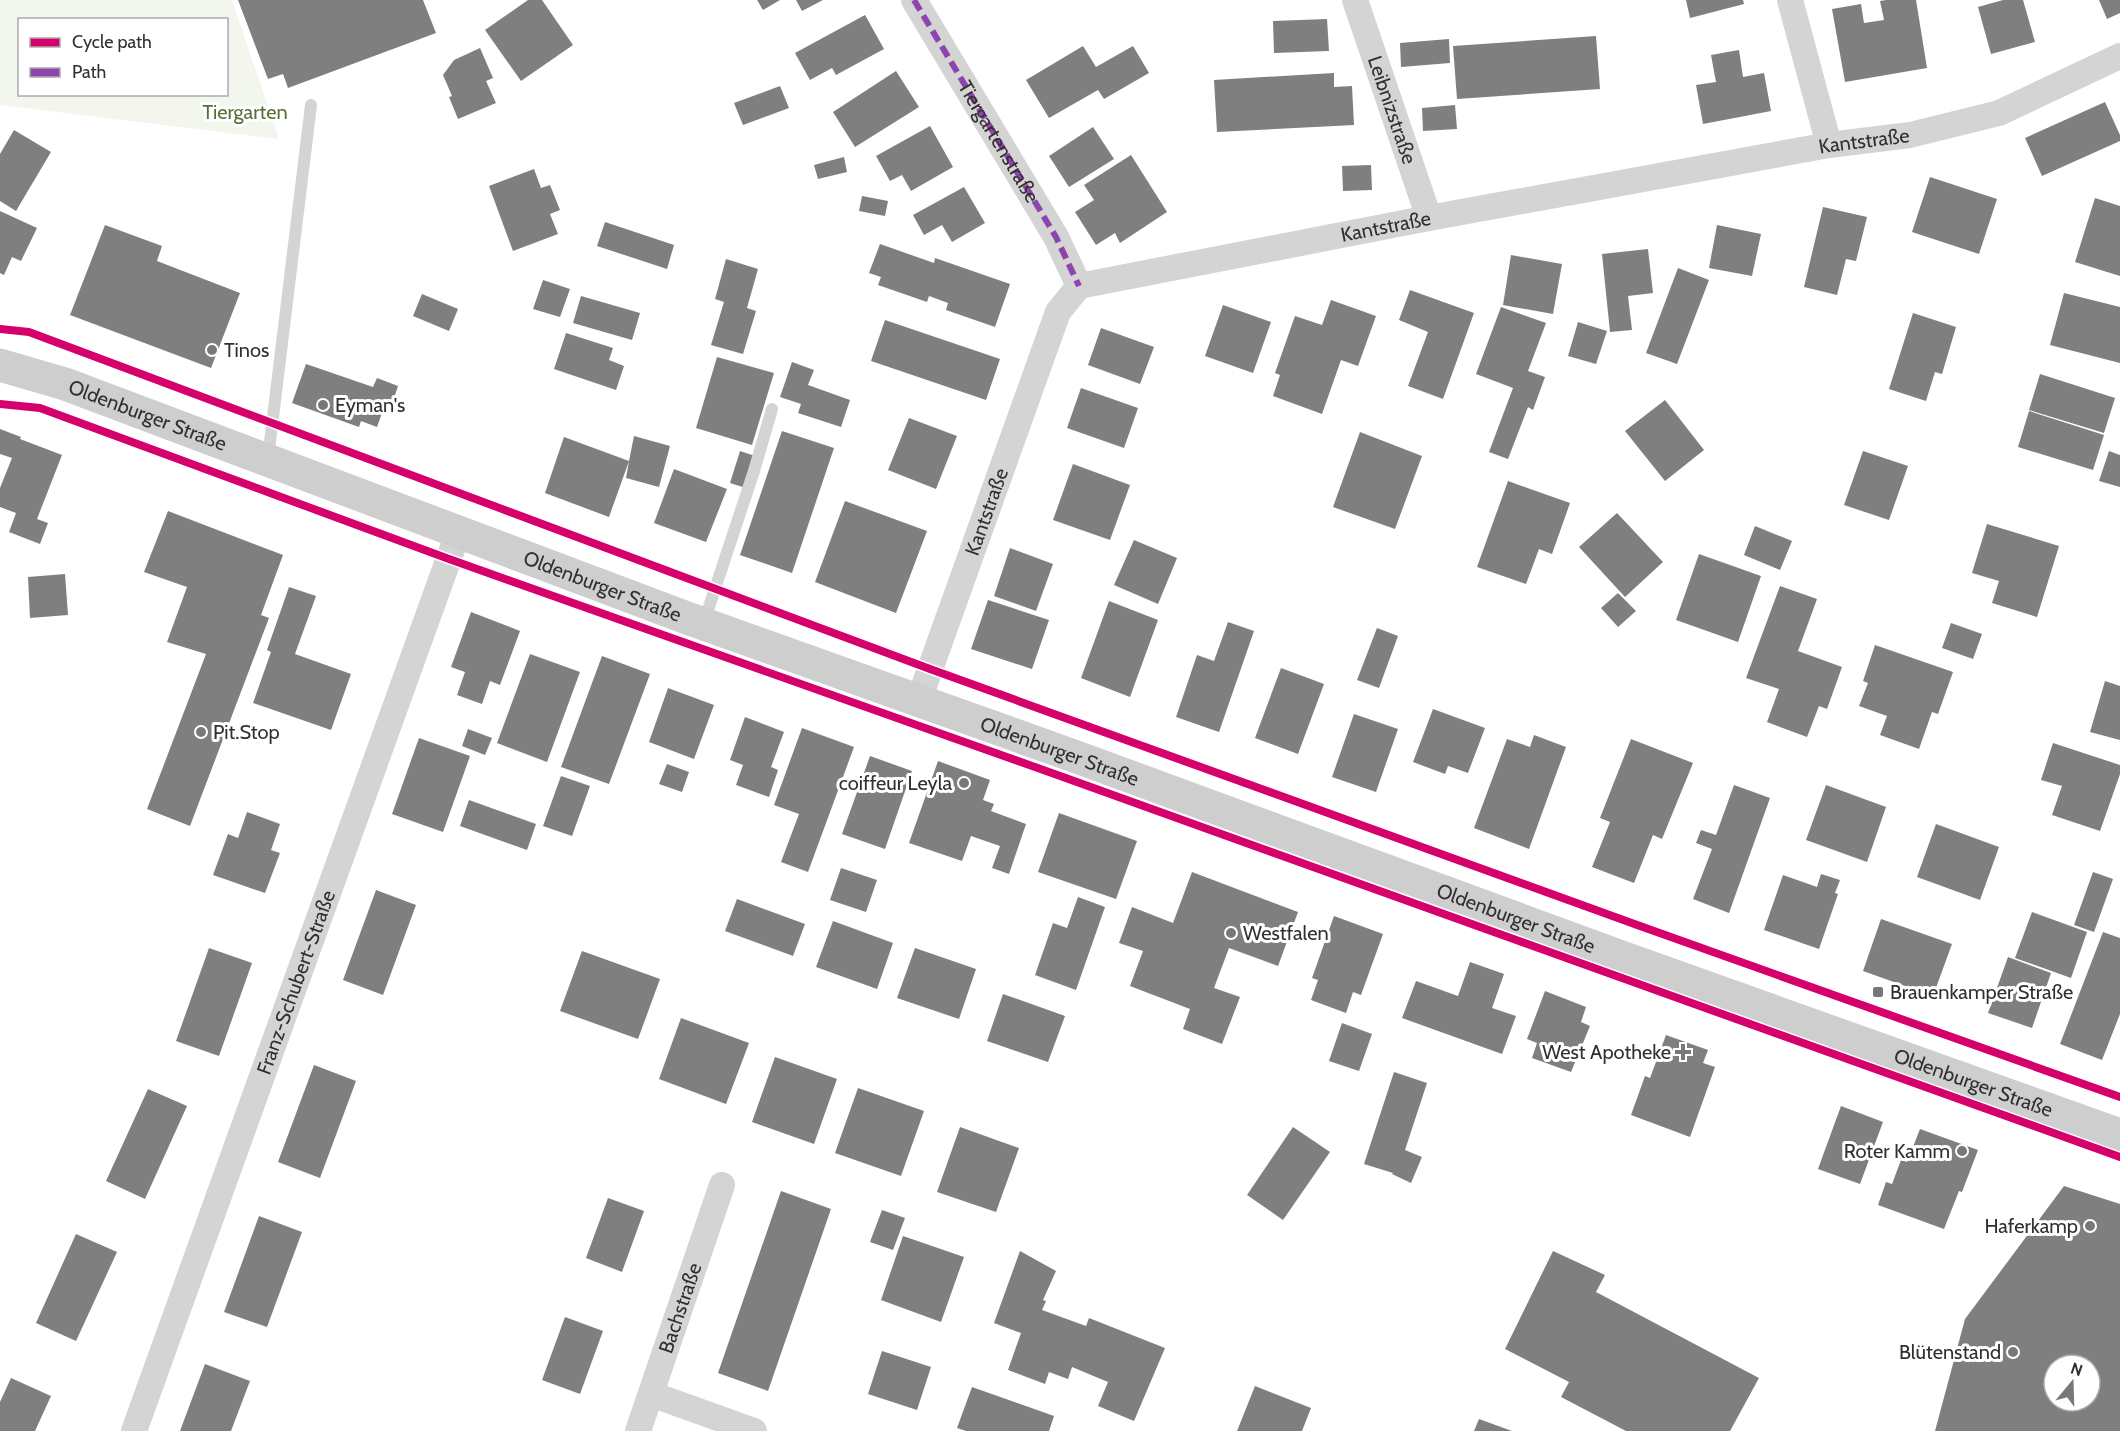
<svg xmlns="http://www.w3.org/2000/svg" width="2120" height="1431" viewBox="0 0 2120 1431" font-family="Cabin,sans-serif">
  <rect width="100%" height="100%" fill="#fff"/>
  <path fill="#f2f6ec" fill-rule="evenodd" d="M 0,0 L 232,0 L 279,139 L 0,105 ZM 20,20 L 226,20 L 226,94 L 20,94 Z"/>
  <path fill="#7f7f7f" fill-rule="evenodd" d="M 238,0 L 423,0 L 436,33 L 288,88 L 283,74 L 268,79 Z
    M 528,0 L 542,0 L 573,45 L 521,81 L 485,30 Z
    M 757,0 L 780,0 L 763,10 Z
    M 796,0 L 823,0 L 802,11 Z
    M 1686,0 L 1743,0 L 1744,4 L 1690,18 Z
    M 1886,0 L 1916,0 L 1927,68 L 1845,82 L 1832,9 L 1861,4 L 1864,23 L 1884,20 L 1880,1 Z
    M 2003,0 L 2023,0 L 2035,42 L 1991,54 L 1978,7 Z
    M 2099,0 L 2120,0 L 2120,13 L 2107,19 Z
    M 865,15 L 884,49 L 836,75 L 832,68 L 810,80 L 795,53 Z
    M 1327,19 L 1329,51 L 1274,53 L 1273,21 Z
    M 1596,36 L 1600,89 L 1457,99 L 1453,46 Z
    M 1449,39 L 1450,63 L 1401,67 L 1400,43 Z
    M 1083,46 L 1096,67 L 1133,46 L 1149,73 L 1104,99 L 1098,90 L 1049,118 L 1026,80 Z
    M 480,48 L 493,78 L 486,81 L 496,103 L 458,119 L 449,97 L 452,96 L 443,75 L 454,60 Z
    M 1739,50 L 1743,77 L 1764,73 L 1771,111 L 1703,124 L 1696,85 L 1716,82 L 1711,55 Z
    M 896,71 L 919,107 L 855,147 L 833,112 Z
    M 1334,73 L 1334,87 L 1352,86 L 1354,125 L 1217,132 L 1214,80 Z
    M 780,86 L 789,108 L 743,125 L 734,103 Z
    M 2105,102 L 2120,135 L 2120,141 L 2042,176 L 2025,138 Z
    M 1455,105 L 1457,129 L 1423,131 L 1422,108 Z
    M 930,126 L 953,167 L 911,191 L 902,175 L 890,181 L 876,156 Z
    M 1093,127 L 1114,159 L 1069,187 L 1049,156 Z
    M 14,130 L 51,152 L 16,211 L 0,201 L 0,154 Z
    M 1131,155 L 1167,212 L 1120,243 L 1115,233 L 1096,245 L 1075,212 L 1094,200 L 1084,185 Z
    M 844,157 L 847,172 L 818,179 L 814,165 Z
    M 1371,165 L 1372,190 L 1343,191 L 1342,166 Z
    M 534,169 L 541,188 L 550,185 L 560,210 L 550,214 L 558,234 L 513,251 L 489,186 Z
    M 1930,177 L 1997,199 L 1979,254 L 1912,232 Z
    M 964,187 L 985,223 L 952,242 L 942,225 L 924,235 L 913,215 Z
    M 862,196 L 888,201 L 885,216 L 859,211 Z
    M 2095,198 L 2120,206 L 2120,276 L 2075,262 Z
    M 1823,207 L 1867,217 L 1856,261 L 1846,259 L 1837,295 L 1804,287 Z
    M 0,211 L 37,228 L 21,261 L 12,257 L 4,275 L 0,273 Z
    M 605,222 L 674,245 L 667,269 L 597,246 Z
    M 105,225 L 162,246 L 157,261 L 240,293 L 211,368 L 70,315 Z
    M 1717,225 L 1761,234 L 1752,276 L 1709,268 Z
    M 880,244 L 934,263 L 935,258 L 1010,284 L 995,327 L 946,310 L 948,303 L 929,296 L 927,302 L 878,285 L 881,277 L 869,273 Z
    M 1648,249 L 1653,293 L 1628,296 L 1632,330 L 1610,332 L 1602,254 Z
    M 1511,255 L 1562,264 L 1553,314 L 1503,305 Z
    M 726,259 L 758,269 L 747,308 L 756,311 L 743,354 L 711,345 L 724,302 L 715,299 Z
    M 1678,268 L 1709,280 L 1677,364 L 1646,353 Z
    M 543,280 L 570,289 L 560,317 L 533,309 Z
    M 1410,290 L 1474,313 L 1443,399 L 1408,386 L 1428,332 L 1399,320 Z
    M 2064,293 L 2120,307 L 2120,363 L 2050,345 Z
    M 422,294 L 458,309 L 449,331 L 413,316 Z
    M 581,296 L 640,313 L 632,340 L 573,323 Z
    M 1331,300 L 1376,316 L 1358,366 L 1341,360 L 1322,414 L 1273,396 L 1280,375 L 1275,373 L 1295,316 L 1322,325 Z
    M 1223,305 L 1271,322 L 1253,373 L 1205,356 Z
    M 1501,307 L 1546,323 L 1528,371 L 1545,377 L 1533,410 L 1528,407 L 1508,459 L 1489,452 L 1513,388 L 1476,374 Z
    M 1913,313 L 1956,327 L 1942,374 L 1935,372 L 1926,401 L 1889,389 Z
    M 885,320 L 1000,359 L 986,400 L 871,361 Z
    M 1578,322 L 1607,331 L 1596,364 L 1568,356 Z
    M 1101,328 L 1154,347 L 1140,384 L 1088,365 Z
    M 566,333 L 613,348 L 609,360 L 624,366 L 616,390 L 554,369 Z
    M 717,357 L 774,373 L 752,445 L 696,428 Z
    M 792,362 L 814,370 L 808,385 L 850,400 L 841,427 L 798,413 L 801,404 L 780,397 Z
    M 306,364 L 373,387 L 377,378 L 398,386 L 393,401 L 387,399 L 377,427 L 361,421 L 359,427 L 292,403 Z
    M 2040,374 L 2115,398 L 2104,433 L 2029,410 Z
    M 1081,388 L 1138,408 L 1124,448 L 1067,428 Z
    M 1665,400 L 1704,450 L 1665,481 L 1625,431 Z
    M 2029,411 L 2104,435 L 2093,470 L 2018,447 Z
    M 909,418 L 957,436 L 936,489 L 888,470 Z
    M 0,429 L 21,437 L 20,439 L 62,455 L 37,519 L 48,523 L 40,544 L 9,532 L 16,513 L 0,507 L 0,488 L 12,458 L 0,454 Z
    M 782,431 L 834,448 L 792,573 L 740,555 Z
    M 1360,432 L 1422,456 L 1395,529 L 1333,507 Z
    M 634,436 L 670,446 L 659,487 L 626,478 L 629,461 L 609,517 L 545,493 L 564,437 L 629,461 Z
    M 740,451 L 755,456 L 746,488 L 730,483 Z
    M 1863,451 L 1908,466 L 1889,520 L 1844,505 Z
    M 2109,451 L 2120,455 L 2120,487 L 2099,481 Z
    M 1073,464 L 1130,485 L 1110,540 L 1053,520 Z
    M 674,469 L 727,489 L 706,542 L 654,523 Z
    M 1508,481 L 1570,503 L 1552,554 L 1539,549 L 1526,584 L 1477,567 Z
    M 845,501 L 927,531 L 896,613 L 815,582 Z
    M 168,511 L 283,555 L 261,615 L 269,618 L 190,826 L 147,809 L 206,654 L 167,642 L 187,587 L 144,572 Z
    M 1617,513 L 1663,562 L 1625,597 L 1579,547 Z
    M 1987,524 L 2059,546 L 2037,617 L 1992,603 L 1999,581 L 1972,573 Z
    M 1755,526 L 1792,541 L 1780,570 L 1744,555 Z
    M 1134,540 L 1177,558 L 1158,604 L 1114,585 Z
    M 1010,548 L 1053,564 L 1036,611 L 994,596 Z
    M 1699,554 L 1761,576 L 1738,642 L 1676,620 Z
    M 65,574 L 68,615 L 30,618 L 28,577 Z
    M 1780,586 L 1817,599 L 1798,651 L 1842,667 L 1827,709 L 1819,706 L 1807,737 L 1767,722 L 1779,689 L 1746,678 Z
    M 289,587 L 316,596 L 295,654 L 351,674 L 331,730 L 253,703 L 271,652 L 267,650 Z
    M 1618,593 L 1636,611 L 1618,627 L 1601,608 Z
    M 988,600 L 1049,620 L 1032,669 L 971,649 Z
    M 1109,601 L 1158,620 L 1130,697 L 1081,678 Z
    M 471,612 L 520,631 L 500,685 L 490,681 L 482,704 L 457,695 L 465,672 L 451,667 Z
    M 1228,622 L 1254,631 L 1219,732 L 1176,717 L 1197,655 L 1214,661 Z
    M 1951,623 L 1982,634 L 1973,659 L 1942,648 Z
    M 1377,628 L 1398,636 L 1379,688 L 1357,680 Z
    M 1875,645 L 1953,672 L 1938,714 L 1932,712 L 1919,749 L 1880,735 L 1887,716 L 1859,706 L 1868,683 L 1863,681 Z
    M 530,654 L 580,672 L 547,762 L 497,743 Z
    M 602,656 L 650,674 L 609,784 L 561,767 Z
    M 1281,668 L 1324,684 L 1298,754 L 1255,738 Z
    M 2105,681 L 2120,686 L 2120,740 L 2090,732 Z
    M 668,688 L 714,705 L 694,759 L 649,742 Z
    M 1433,709 L 1485,728 L 1468,773 L 1448,766 L 1445,774 L 1413,762 Z
    M 1354,714 L 1398,729 L 1376,792 L 1332,777 Z
    M 745,717 L 784,732 L 771,767 L 778,770 L 769,797 L 736,785 L 743,765 L 730,760 Z
    M 802,728 L 854,747 L 808,872 L 781,862 L 799,814 L 774,805 Z
    M 468,729 L 492,738 L 485,755 L 462,746 Z
    M 1534,735 L 1566,747 L 1529,849 L 1474,828 L 1507,739 L 1530,747 Z
    M 419,738 L 470,756 L 443,832 L 392,814 Z
    M 1631,739 L 1693,763 L 1662,839 L 1653,835 L 1634,883 L 1592,867 L 1610,822 L 1600,818 Z
    M 2053,743 L 2120,765 L 2120,774 L 2100,831 L 2052,815 L 2062,786 L 2041,780 Z
    M 870,756 L 912,771 L 885,849 L 842,834 Z
    M 938,761 L 990,780 L 983,800 L 994,804 L 991,811 L 1026,824 L 1009,874 L 992,868 L 1000,846 L 971,836 L 962,861 L 909,843 Z
    M 667,764 L 689,772 L 682,792 L 659,784 Z
    M 561,776 L 590,786 L 572,836 L 543,826 Z
    M 1734,785 L 1770,798 L 1729,913 L 1693,899 L 1712,849 L 1696,843 L 1701,830 L 1716,835 Z
    M 1826,785 L 1886,807 L 1867,862 L 1806,840 Z
    M 469,800 L 536,824 L 527,850 L 460,826 Z
    M 247,812 L 280,824 L 271,850 L 280,853 L 265,893 L 213,875 L 228,834 L 238,838 Z
    M 1059,813 L 1137,841 L 1116,899 L 1038,872 Z
    M 1936,824 L 1999,847 L 1980,900 L 1917,877 Z
    M 841,868 L 877,880 L 866,912 L 830,900 Z
    M 1192,872 L 1298,912 L 1278,966 L 1229,948 L 1214,988 L 1240,997 L 1222,1044 L 1183,1029 L 1190,1009 L 1130,986 L 1143,951 L 1119,943 L 1132,907 L 1173,923 Z
    M 2093,872 L 2113,879 L 2094,932 L 2074,925 Z
    M 1821,874 L 1840,880 L 1835,893 L 1838,894 L 1819,949 L 1764,930 L 1783,875 L 1817,887 Z
    M 376,890 L 416,905 L 383,995 L 343,980 Z
    M 1078,897 L 1105,907 L 1076,990 L 1035,975 L 1053,923 L 1067,928 Z
    M 737,899 L 805,924 L 793,956 L 725,931 Z
    M 2032,912 L 2087,932 L 2071,978 L 2015,958 Z
    M 1334,916 L 1383,934 L 1361,995 L 1353,992 L 1346,1013 L 1311,1000 L 1318,980 L 1312,978 Z
    M 1881,919 L 1952,944 L 1933,996 L 1863,971 Z
    M 833,921 L 893,943 L 877,989 L 816,967 Z
    M 2103,932 L 2120,938 L 2120,1014 L 2102,1060 L 2060,1044 Z
    M 209,948 L 252,963 L 219,1056 L 176,1041 Z
    M 915,948 L 976,969 L 959,1019 L 897,998 Z
    M 582,951 L 660,979 L 638,1039 L 560,1011 Z
    M 2008,957 L 2051,973 L 2032,1028 L 1988,1013 Z
    M 1470,962 L 1504,974 L 1492,1008 L 1516,1016 L 1502,1054 L 1402,1018 L 1416,981 L 1458,996 Z
    M 1545,991 L 1586,1007 L 1581,1022 L 1590,1026 L 1571,1072 L 1532,1058 L 1537,1043 L 1527,1039 Z
    M 1003,994 L 1065,1016 L 1048,1062 L 987,1041 Z
    M 681,1018 L 749,1043 L 726,1104 L 659,1079 Z
    M 1342,1023 L 1372,1034 L 1359,1071 L 1329,1061 Z
    M 1666,1035 L 1708,1050 L 1703,1063 L 1715,1067 L 1690,1137 L 1631,1115 L 1645,1076 L 1650,1078 Z
    M 775,1057 L 837,1079 L 814,1144 L 752,1122 Z
    M 314,1065 L 356,1081 L 320,1178 L 278,1162 Z
    M 1394,1072 L 1427,1083 L 1405,1150 L 1422,1157 L 1411,1183 L 1392,1174 L 1393,1173 L 1364,1164 Z
    M 858,1088 L 924,1111 L 901,1176 L 835,1153 Z
    M 148,1089 L 187,1106 L 145,1199 L 106,1181 Z
    M 1841,1106 L 1883,1122 L 1860,1184 L 1818,1169 Z
    M 960,1127 L 1019,1148 L 996,1212 L 937,1192 Z
    M 1293,1127 L 1330,1152 L 1283,1220 L 1247,1195 Z
    M 1920,1129 L 1978,1150 L 1962,1192 L 1959,1191 L 1944,1229 L 1878,1205 L 1886,1182 L 1892,1184 L 1901,1160 L 1907,1162 Z
    M 2064,1186 L 2120,1204 L 2120,1431 L 1935,1431 L 1965,1319 ZM 2054,1365 L 2090,1365 L 2090,1401 L 2054,1401 Z
    M 781,1191 L 831,1209 L 768,1391 L 718,1373 Z
    M 608,1198 L 644,1211 L 622,1272 L 586,1258 Z
    M 882,1210 L 905,1218 L 893,1250 L 870,1242 Z
    M 259,1216 L 302,1232 L 267,1327 L 224,1312 Z
    M 76,1234 L 117,1252 L 76,1341 L 36,1323 Z
    M 903,1236 L 964,1257 L 941,1322 L 881,1300 Z
    M 1020,1251 L 1056,1271 L 1043,1300 L 1046,1301 L 1042,1310 L 1086,1326 L 1089,1318 L 1165,1348 L 1134,1421 L 1098,1406 L 1108,1382 L 1072,1367 L 1068,1379 L 1049,1372 L 1045,1384 L 1008,1370 L 1021,1333 L 994,1323 Z
    M 1553,1251 L 1605,1275 L 1596,1292 L 1759,1378 L 1730,1431 L 1626,1431 L 1561,1397 L 1569,1382 L 1505,1349 Z
    M 565,1317 L 603,1331 L 580,1394 L 542,1380 Z
    M 882,1351 L 931,1367 L 917,1410 L 868,1394 Z
    M 205,1364 L 250,1381 L 231,1431 L 180,1431 Z
    M 11,1378 L 51,1396 L 35,1431 L 0,1431 L 0,1402 Z
    M 1255,1386 L 1311,1408 L 1302,1431 L 1237,1431 Z
    M 972,1387 L 1054,1416 L 1049,1431 L 966,1431 L 957,1428 Z
    M 1479,1419 L 1512,1431 L 1474,1431 Z"/>
  <g fill="none" stroke-linecap="round" stroke-linejoin="round">
    <path stroke="#d4d4d4" stroke-width="12" d="M 268,458 L 311,105
      M 704,622 L 754,471 L 772,409"/>
    <g stroke="#d4d4d4" stroke-width="26">
      <path id="s1" d="M 914,0 L 1056,237 L 1079,286"/>
      <path id="s2" d="M 1355,0 L 1429,218"/>
      <path d="M 1790,0 L 1829,145"/>
      <path id="s3" d="M 919,700 L 1058,312 L 1079,286 L 1429,218 L 1829,145 L 1910,135 L 1999,113 L 2120,56"/>
      <path d="M 651,1394 L 754,1431"/>
      <path id="s4" d="M 134,1431 L 458,533"/>
      <path id="s5" d="M 638,1431 L 722,1185"/>
    </g>
    <path stroke="#cecece" stroke-width="33" id="s6" d="M 0,365 L 65,384 L 687,618 L 1071,755 L 1627,959 L 2120,1135"/>
    <path stroke="#8e44ad" stroke-width="6" stroke-dasharray="12 6" stroke-linecap="butt" d="M 914,0 L 1056,237 L 1079,286"/>
    <defs>
      <path id="cycleway" d="M 0,329 L 29,332 L 930,669 L 1640,926 L 2120,1097
        M 0,404 L 40,408 L 449,559 L 1063,777 L 2120,1157"/>
    </defs>
    <use href="#cycleway" stroke="#fff" stroke-width="11"/>
    <use href="#cycleway" stroke="#d6006c" stroke-width="8"/>
  </g>
  <g fill="#787878" stroke="#fff" stroke-width="2">
    <circle cx="212" cy="350" r="6"/>
    <circle cx="323" cy="405" r="6"/>
    <circle cx="201" cy="732" r="6"/>
    <circle cx="964" cy="783" r="6"/>
    <circle cx="1231" cy="933" r="6"/>
    <rect x="1872" y="986" width="12" height="12" rx="3"/>
    <path d="M1680 1043h6v6h6v6h-6v6h-6v-6h-6v-6h6z"/>
    <circle cx="1962" cy="1151" r="6"/>
    <circle cx="2090" cy="1226" r="6"/>
    <circle cx="2013" cy="1352" r="6"/>
  </g>
  <g text-anchor="middle" stroke-width="6" stroke-linejoin="round" paint-order="stroke">
    <g font-size="20" fill="#303030" stroke="#fff">
      <text dy="7" stroke="none"><textPath href="#s2" startOffset="116">Leibnizstraße</textPath></text>
      <text dy="7" stroke="none"><textPath href="#s3" startOffset="1244">Kantstraße</textPath></text>
      <text dy="7" stroke="none"><textPath href="#s1" startOffset="165">Tiergartenstraße</textPath></text>
      <text dy="7" stroke="none"><textPath href="#s3" startOffset="758">Kantstraße</textPath></text>
      <text dy="7" stroke="none"><textPath href="#s6" startOffset="156">Oldenburger Straße</textPath></text>
      <text dy="7" stroke="none"><textPath href="#s3" startOffset="200">Kantstraße</textPath></text>
      <text dy="7" stroke="none"><textPath href="#s6" startOffset="642">Oldenburger Straße</textPath></text>
      <text dy="7" stroke="none"><textPath href="#s6" startOffset="1128">Oldenburger Straße</textPath></text>
      <text dy="7" stroke="none"><textPath href="#s6" startOffset="1614">Oldenburger Straße</textPath></text>
      <text dy="7" stroke="none"><textPath href="#s4" startOffset="477">Franz-Schubert-Straße</textPath></text>
      <text dy="7" stroke="none"><textPath href="#s6" startOffset="2100">Oldenburger Straße</textPath></text>
      <text dy="7" stroke="none"><textPath href="#s5" startOffset="130">Bachstraße</textPath></text>
    </g>
    <g font-size="20" fill="#587038" stroke="#fff">
      <text x="245" y="119">Tiergarten</text>
    </g>
    <g font-size="20" fill="#303030" stroke="#fff" text-anchor="start">
      <text x="224" y="357">Tinos</text>
      <text x="335" y="412">Eyman's</text>
      <text x="213" y="739">Pit.Stop</text>
      <text x="952" y="790" text-anchor="end">coiffeur Leyla</text>
      <text x="1243" y="940">Westfalen</text>
      <text x="1890" y="999">Brauenkamper Straße</text>
      <text x="1671" y="1059" text-anchor="end">West Apotheke</text>
      <text x="1950" y="1158" text-anchor="end">Roter Kamm</text>
      <text x="2078" y="1233" text-anchor="end">Haferkamp</text>
      <text x="2001" y="1359" text-anchor="end">Blütenstand</text>
    </g>
  </g>
  <rect x="18" y="18" width="210" height="78" fill="#ffffff" stroke="#acacac" stroke-width="1.5"/>
  <rect x="30" y="38" width="30" height="9" fill="#d6006c" stroke="#acacac" stroke-width="1.5"/>
  <text x="72" y="48" font-size="18" fill="#303030">Cycle path</text>
  <rect x="30" y="68" width="30" height="9" fill="#8e44ad" stroke="#acacac" stroke-width="1.5"/>
  <text x="72" y="78" font-size="18" fill="#303030">Path</text>
  <g transform="translate(2072 1383) rotate(19)"><circle r="28" fill="#ffffff" stroke="#acacac" stroke-width="1.5"/>
  <path d="M0-4.5L10 22L0 15L-10 22Z" fill="#787878"/>
  <text y="-9" font-size="16" font-weight="bold" text-anchor="middle" fill="#303030">N</text>
  </g>
</svg>
